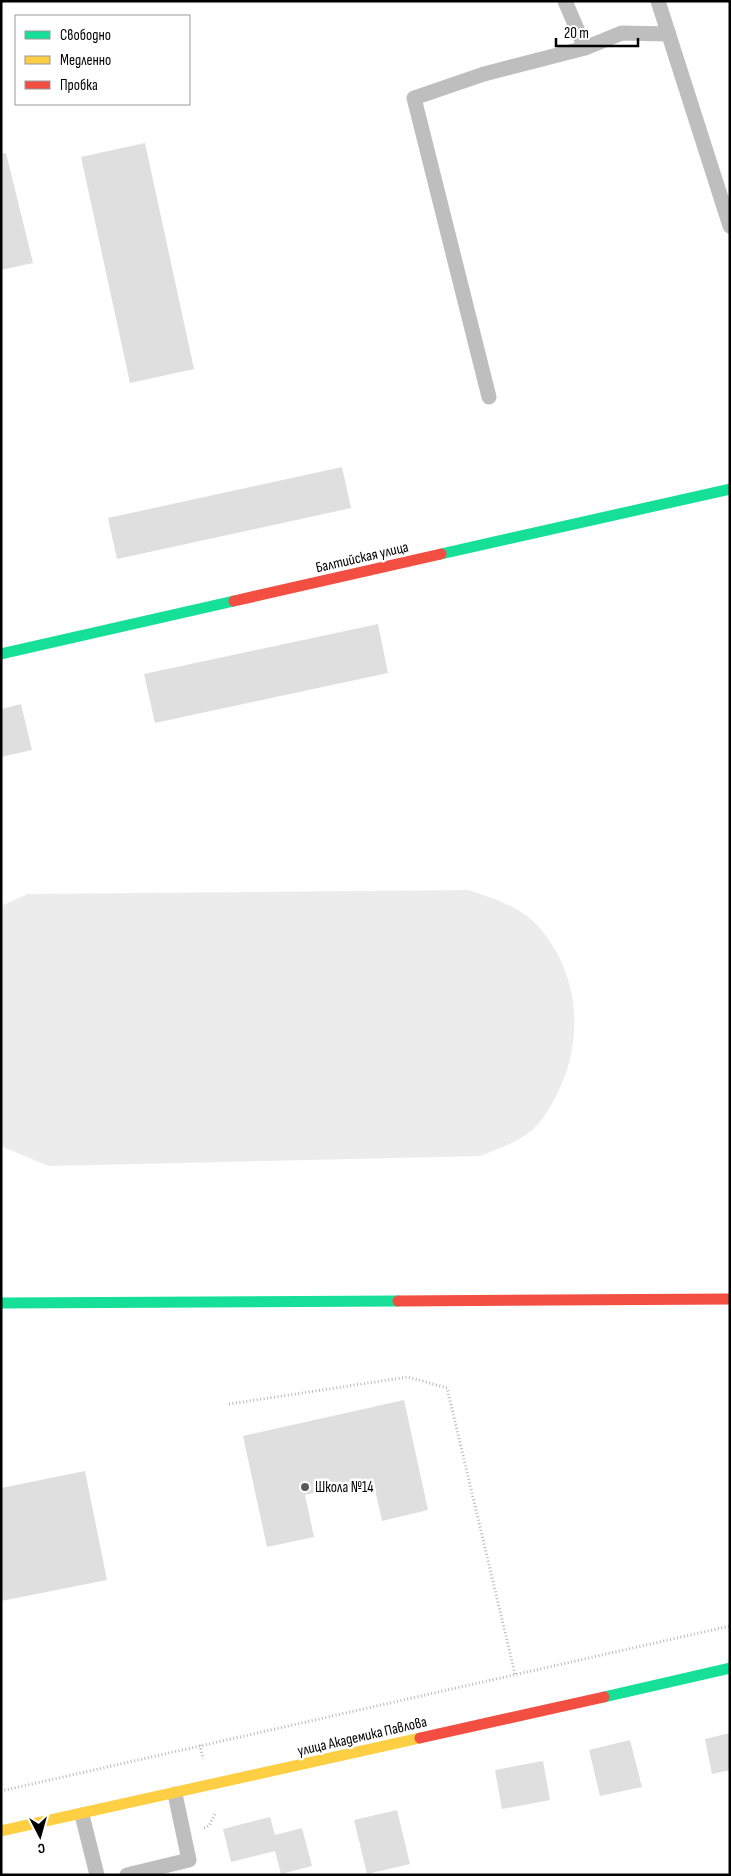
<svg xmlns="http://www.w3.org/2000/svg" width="731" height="1876" viewBox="0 0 731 1876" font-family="'Sofia Sans Condensed',sans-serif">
  <rect width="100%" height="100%" fill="#fff"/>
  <path fill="#ececec" d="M 468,890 C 490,897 516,905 533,921 C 579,967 586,1037 557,1094 C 551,1106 542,1122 531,1131 C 516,1143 498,1149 480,1156 L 48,1166 L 1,1146 L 1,906 L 28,894 Z"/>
  <path fill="#dfdfdf" d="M 145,143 L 194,369 L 130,383 L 81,157 Z
    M 6,153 L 33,263 L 1,270 L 1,154 Z
    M 342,467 L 351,508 L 117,559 L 108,518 Z
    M 378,624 L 388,673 L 155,723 L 144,674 Z
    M 21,704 L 32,750 L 1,757 L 1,709 Z
    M 404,1400 L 428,1510 L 382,1521 L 373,1480 L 305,1495 L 314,1537 L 267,1547 L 243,1436 Z
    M 85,1471 L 107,1580 L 1,1601 L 1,1488 Z
    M 730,1733 L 730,1770 L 712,1774 L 705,1739 Z
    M 630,1740 L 642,1787 L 600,1796 L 589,1750 Z
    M 543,1761 L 550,1800 L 502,1809 L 495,1770 Z
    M 397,1810 L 410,1864 L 367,1874 L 354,1820 Z
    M 270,1817 L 275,1835 L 302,1828 L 312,1866 L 281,1874 L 275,1851 L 231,1862 L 223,1829 Z"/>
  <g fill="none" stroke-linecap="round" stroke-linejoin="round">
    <path stroke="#b9b9b9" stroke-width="3" stroke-dasharray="1 2.5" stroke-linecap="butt" d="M 229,1404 L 408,1377 L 447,1388 L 515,1674
      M 200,1745 L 203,1759
      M 1,1791 L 730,1626
      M 204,1828 L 209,1826 L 215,1814"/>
    <path stroke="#bebebe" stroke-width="15" d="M 658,1 L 730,226
      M 585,48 L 622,33 L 669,34
      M 489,397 L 414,98 L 484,74 L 585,48 L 565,1
      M 82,1815 L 97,1875
      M 127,1875 L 189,1860 L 175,1794"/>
    <path stroke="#16e098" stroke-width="11" d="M 441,554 L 730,489
      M 1,654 L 234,601
      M 1,1303 L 398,1301
      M 604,1697 L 730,1668"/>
    <path stroke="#ffcf43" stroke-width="11" d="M 1,1831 L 420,1738"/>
    <path stroke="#f24e42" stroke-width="11" d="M 234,601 L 441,554
      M 398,1301 L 730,1299
      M 420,1738 L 604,1697"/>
  </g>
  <circle fill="#595959" stroke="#fff" stroke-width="2" cx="305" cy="1487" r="5"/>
  <g text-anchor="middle" stroke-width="5" stroke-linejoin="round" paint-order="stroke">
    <g font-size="15" fill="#000" stroke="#fff">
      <text transform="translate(362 557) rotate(-13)" y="5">Балтийская улица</text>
      <text transform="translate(362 1736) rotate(-13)" y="5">улица Академика Павлова</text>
    </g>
    <g font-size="15" fill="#000" stroke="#fff" text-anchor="start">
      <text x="315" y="1492">Школа №14</text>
    </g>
  </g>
  <rect width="731" height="1876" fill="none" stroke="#000000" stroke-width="5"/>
  <rect x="15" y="15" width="175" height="90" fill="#ffffff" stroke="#999999"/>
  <rect x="25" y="31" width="25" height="8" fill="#16e098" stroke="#999999"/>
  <text x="60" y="40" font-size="15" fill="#000000">Свободно</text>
  <rect x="25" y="56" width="25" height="8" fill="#ffcf43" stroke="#999999"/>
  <text x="60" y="65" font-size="15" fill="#000000">Медленно</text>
  <rect x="25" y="81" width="25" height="8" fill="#f24e42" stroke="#999999"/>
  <text x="60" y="90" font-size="15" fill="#000000">Пробка</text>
  <g transform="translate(40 1836) rotate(174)" stroke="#ffffff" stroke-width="4" paint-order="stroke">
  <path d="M0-4L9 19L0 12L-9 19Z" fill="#000000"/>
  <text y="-8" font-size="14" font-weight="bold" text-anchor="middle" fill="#000000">С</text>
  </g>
  <path d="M556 38v8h82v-8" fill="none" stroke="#000000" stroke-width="2.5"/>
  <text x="564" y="38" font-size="15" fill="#000000" stroke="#ffffff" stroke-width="4" paint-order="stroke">20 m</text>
</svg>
